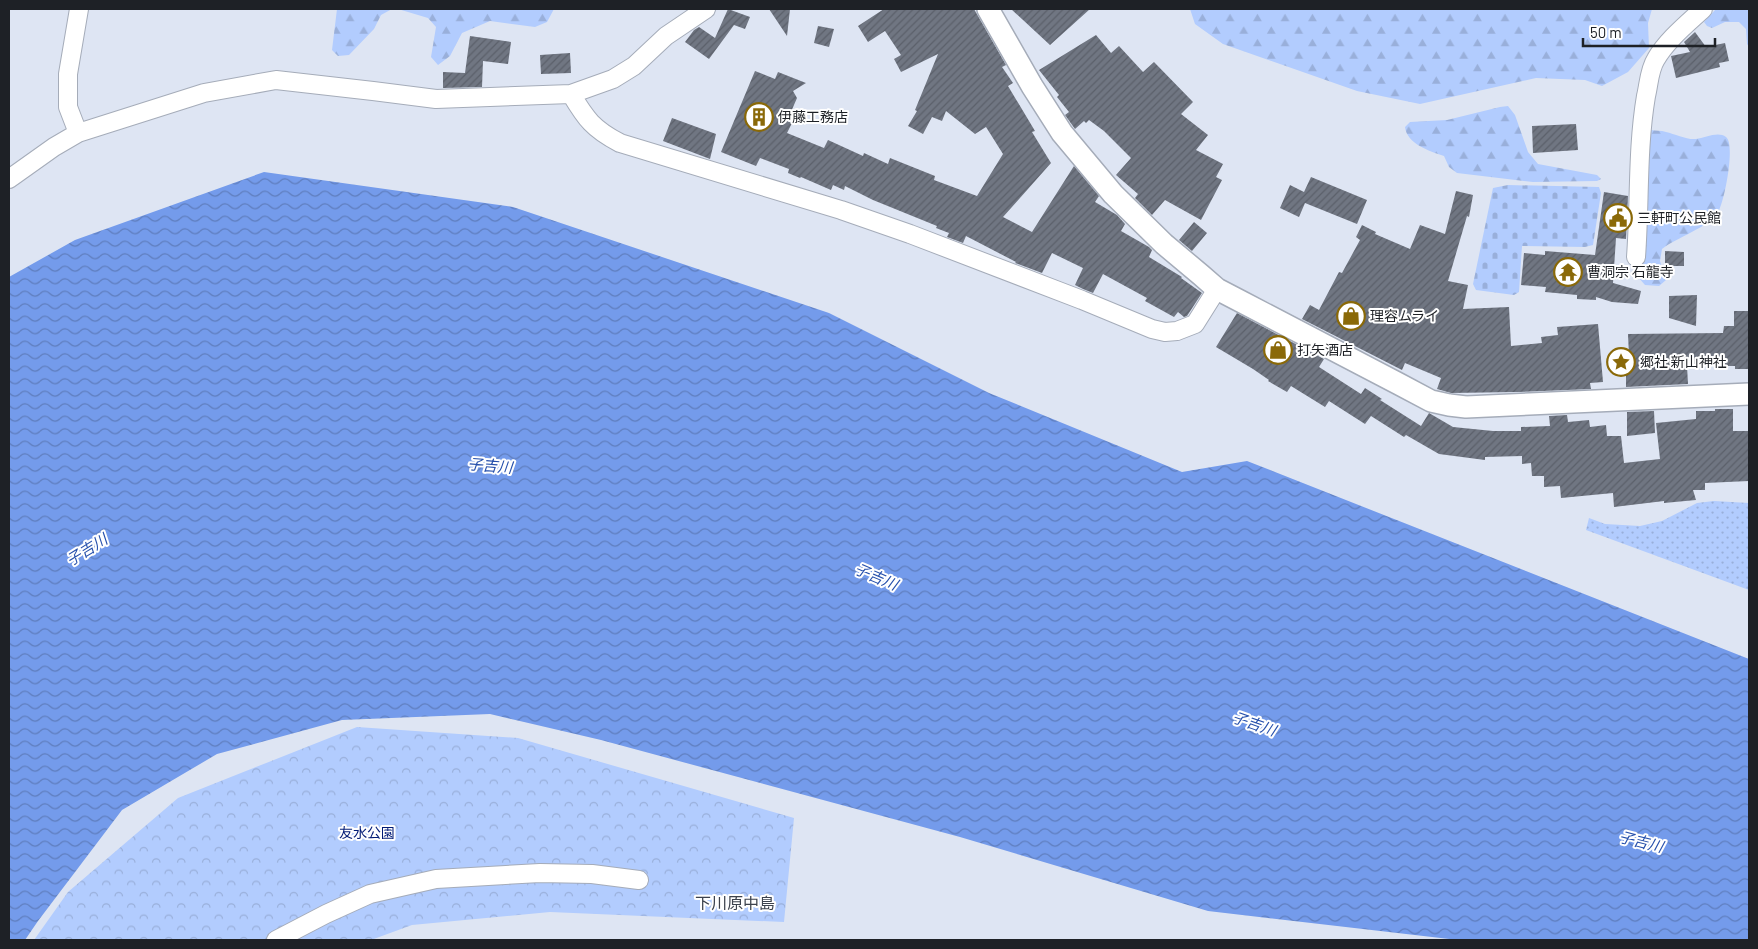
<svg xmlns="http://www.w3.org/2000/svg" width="1758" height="949" viewBox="0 0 1758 949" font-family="Barlow,'Noto Sans JP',sans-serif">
  <defs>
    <pattern id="grass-dots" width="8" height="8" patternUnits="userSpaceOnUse" patternTransform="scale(1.25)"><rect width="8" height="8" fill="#b2ccfe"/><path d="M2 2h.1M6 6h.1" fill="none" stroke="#99afda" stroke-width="1.8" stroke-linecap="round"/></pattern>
    <pattern id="forest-firs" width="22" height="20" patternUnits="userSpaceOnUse" patternTransform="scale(1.25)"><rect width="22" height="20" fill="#b2ccfe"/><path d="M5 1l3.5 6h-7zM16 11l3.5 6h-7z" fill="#99afda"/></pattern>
    <pattern id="cemetery-stones" width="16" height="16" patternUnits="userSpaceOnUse" patternTransform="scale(1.25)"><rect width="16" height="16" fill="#b2ccfe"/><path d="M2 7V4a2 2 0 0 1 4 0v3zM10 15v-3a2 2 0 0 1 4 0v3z" fill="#99afda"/></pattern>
    <pattern id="park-crowns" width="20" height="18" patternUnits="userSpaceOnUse" patternTransform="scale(1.25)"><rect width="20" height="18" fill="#b2ccfe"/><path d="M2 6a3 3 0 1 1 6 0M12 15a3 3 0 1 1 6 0" fill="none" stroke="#99afda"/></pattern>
    <pattern id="water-waves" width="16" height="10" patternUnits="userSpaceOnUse" patternTransform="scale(1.25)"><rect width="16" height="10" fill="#749beb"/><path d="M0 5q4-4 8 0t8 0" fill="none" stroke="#5f7ebe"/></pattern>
    <pattern id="building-hatch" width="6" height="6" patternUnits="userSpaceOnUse" patternTransform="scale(1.25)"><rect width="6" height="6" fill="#707682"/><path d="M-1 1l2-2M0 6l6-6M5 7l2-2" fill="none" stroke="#5b606a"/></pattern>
  </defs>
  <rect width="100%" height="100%" fill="#dee5f3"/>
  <path fill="url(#grass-dots)" d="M 1714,501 L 1749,503 L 1749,590 L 1586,530 L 1589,518 L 1605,524 L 1640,526 L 1662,521 L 1697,503 Z"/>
  <path fill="url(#forest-firs)" d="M 337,9 L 392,9 L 381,15 L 374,29 L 349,55 L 338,56 L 332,50 Z
    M 398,9 L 554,9 L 547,22 L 535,27 L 490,21 L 462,33 L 450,56 L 438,65 L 431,57 L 436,27 L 428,18 Z
    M 1190,9 L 1652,9 L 1648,23 L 1649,48 L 1628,72 L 1602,86 L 1585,80 L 1536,78 L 1420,104 L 1357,91 L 1223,44 L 1195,24 Z
    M 1716,9 L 1749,9 L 1749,47 L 1747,44 L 1746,29 L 1739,22 L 1725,22 L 1712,28 L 1707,26 L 1704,22 Z
    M 1508,106 L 1515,115 L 1528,152 L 1538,164 L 1597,175 L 1601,179 L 1597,181 L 1533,182 L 1457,173 L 1449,167 L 1444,156 C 1429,151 1407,144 1405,127 L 1410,122 L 1447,120 L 1500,107 Z
    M 1651,130 C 1656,131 1661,130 1666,132 C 1675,134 1687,140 1696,139 C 1705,138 1718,131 1726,137 C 1736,144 1724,205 1717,214 C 1708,227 1676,238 1662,249 L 1660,261 L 1666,280 L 1659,286 L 1645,285 L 1638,277 L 1643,256 L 1645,134 Z"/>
  <path fill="url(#cemetery-stones)" d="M 1508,185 L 1599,187 L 1601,193 L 1593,245 L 1585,247 L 1522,246 L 1519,292 L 1514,295 L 1476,290 L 1473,284 L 1493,188 Z"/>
  <path fill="url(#park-crowns)" d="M 357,727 L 518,738 L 794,818 L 784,922 L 550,912 L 412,925 L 371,940 L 34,940 L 68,892 L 178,798 Z"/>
  <path fill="url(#water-waves)" d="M 264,172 L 513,207 L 829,313 L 989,393 L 1182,472 L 1247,461 L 1749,659 L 1749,940 L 1458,940 L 1208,911 L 960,837 L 601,740 L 490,714 L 342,720 L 217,754 L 122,810 L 38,921 L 25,940 L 9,940 L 9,277 L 75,240 Z"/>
  <path fill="url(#building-hatch)" d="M 728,9 L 750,17 L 745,29 L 734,25 L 709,59 L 685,42 L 694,30 L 699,27 L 715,38 Z
    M 769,9 L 790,9 L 787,36 Z
    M 884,9 L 974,9 L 1006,65 L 1002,67 L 1013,83 L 1008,86 L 1035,131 L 1032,132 L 1051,163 L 1003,217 L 1032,232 L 1074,166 L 1099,196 L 1095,202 L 1117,215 L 1125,224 L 1121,231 L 1149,247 L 1152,250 L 1149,257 L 1182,277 L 1181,278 L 1202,293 L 1187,316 L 1184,317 L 1178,312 L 1174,317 L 1145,301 L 1147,298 L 1103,274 L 1093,293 L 1083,289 L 1075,285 L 1083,268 L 1052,253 L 1042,273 L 1015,263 L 1016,262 L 966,236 L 963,243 L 947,237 L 949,233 L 936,228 L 937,226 L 873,200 L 845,186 L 844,190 L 833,185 L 831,190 L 801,177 L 800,178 L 788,173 L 789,169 L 760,158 L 756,166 L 721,152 L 755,71 L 775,79 L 778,72 L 806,83 L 793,91 L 797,98 L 787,121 L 792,123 L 787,133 L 824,148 L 828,140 L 863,156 L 864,153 L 888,164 L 890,158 L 935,176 L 934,180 L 977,196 L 1003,154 L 986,127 L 975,134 L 946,111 L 942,121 L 932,117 L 923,134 L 908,126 L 917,111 L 915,110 L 938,54 L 901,72 L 894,59 L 901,55 L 885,31 L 868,42 L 858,26 Z
    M 1011,9 L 1090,9 L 1050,45 Z
    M 818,26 L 834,29 L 829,47 L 814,43 Z
    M 1695,32 L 1706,47 L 1725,43 L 1729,61 L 1719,63 L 1720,67 L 1676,78 L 1671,56 L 1690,52 L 1684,42 Z
    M 1096,35 L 1111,53 L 1119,46 L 1143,72 L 1154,62 L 1193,102 L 1181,114 L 1208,135 L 1196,150 L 1223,164 L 1216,177 L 1222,180 L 1201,220 L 1165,200 L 1152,215 L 1135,198 L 1138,194 L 1116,175 L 1131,158 L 1104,131 L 1089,120 L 1086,123 L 1084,121 L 1075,129 L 1065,115 L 1069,112 L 1057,97 L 1059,95 L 1039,70 Z
    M 470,36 L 511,42 L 508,64 L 483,61 L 482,87 L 443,88 L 443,72 L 465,73 Z
    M 570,53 L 571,73 L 541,74 L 540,55 Z
    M 672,118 L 716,134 L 710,159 L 663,141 Z
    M 1576,124 L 1578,150 L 1533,153 L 1532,126 Z
    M 1311,177 L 1367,200 L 1357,224 L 1305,203 L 1299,217 L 1280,208 L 1290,185 L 1304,192 Z
    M 1456,191 L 1473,195 L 1469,217 L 1467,216 L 1448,281 L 1468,285 L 1463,309 L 1509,307 L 1511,346 L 1542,343 L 1541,337 L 1558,335 L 1557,327 L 1598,324 L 1603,382 L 1590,383 L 1591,389 L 1517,392 L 1451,393 L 1437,389 L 1441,378 L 1405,363 L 1402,370 L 1302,319 L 1310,305 L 1319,310 L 1339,272 L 1342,273 L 1360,240 L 1356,237 L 1362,225 L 1376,232 L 1375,234 L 1410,249 L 1420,225 L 1445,234 Z
    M 1604,192 L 1628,196 L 1626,239 L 1616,238 L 1613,283 L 1641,291 L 1638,304 L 1612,302 L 1596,297 L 1596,300 L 1577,299 L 1577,295 L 1545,292 L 1546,287 L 1521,285 L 1524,253 L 1545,255 L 1545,251 L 1595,255 Z
    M 1194,222 L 1207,233 L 1192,251 L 1179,240 Z
    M 1665,251 L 1684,252 L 1684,266 L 1665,266 Z
    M 1697,295 L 1696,326 L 1669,318 L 1669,296 Z
    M 1734,311 L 1749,311 L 1749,369 L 1735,369 L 1735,366 L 1687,366 L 1688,384 L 1626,387 L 1626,356 L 1629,356 L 1628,334 L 1723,333 L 1724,326 L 1734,326 Z
    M 1237,313 L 1324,359 L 1319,367 L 1361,394 L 1365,388 L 1382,399 L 1380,400 L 1421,426 L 1429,413 L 1453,427 L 1493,431 L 1521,431 L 1521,427 L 1550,426 L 1549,416 L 1567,415 L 1568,422 L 1589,420 L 1590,427 L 1606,425 L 1607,436 L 1621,436 L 1624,463 L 1660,459 L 1656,423 L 1696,419 L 1696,411 L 1715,411 L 1715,409 L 1733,409 L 1733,431 L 1749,431 L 1749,481 L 1705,483 L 1705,490 L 1693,490 L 1696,500 L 1664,503 L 1664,501 L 1614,507 L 1613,493 L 1561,498 L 1560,486 L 1544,487 L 1544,476 L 1532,476 L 1531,463 L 1522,464 L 1522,456 L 1485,457 L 1485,460 L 1439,454 L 1406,435 L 1404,437 L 1371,416 L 1365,424 L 1329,401 L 1325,407 L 1291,386 L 1287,392 L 1268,381 L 1269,380 L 1253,369 L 1216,347 Z
    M 1654,411 L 1655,433 L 1627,436 L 1627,412 Z"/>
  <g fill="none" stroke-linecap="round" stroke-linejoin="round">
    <defs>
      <path id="minor" d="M 571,94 C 586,119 593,129 620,143 L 841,210 L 910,234 L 1082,300 L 1152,329 L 1165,332 L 1177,331 L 1195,324 L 1217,289
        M 78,133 L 68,107 L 68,74 L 79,9
        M 9,179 L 54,147 L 78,133 L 204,93 L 276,80 L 373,91 L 436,99 L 571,94 L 613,79 L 634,66 L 666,36 L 706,9
        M 1636,257 C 1640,203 1637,149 1646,96 C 1649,84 1649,70 1656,59 C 1667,40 1687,24 1703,9
        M 276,940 L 326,914 L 370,894 L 436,879 L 540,873 L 592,874 L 639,880"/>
      <path id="tertiary" d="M 988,9 L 1032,86 L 1062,133 L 1113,194 L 1164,244 L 1201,275 L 1217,289 L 1242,302 L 1399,384 L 1431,401 L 1449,405 L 1466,407 L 1749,394"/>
    </defs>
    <use href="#minor" stroke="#a5acb9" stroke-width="20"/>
    <use href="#tertiary" stroke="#a5acb9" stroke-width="24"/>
    <use href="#minor" stroke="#fff" stroke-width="18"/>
    <use href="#tertiary" stroke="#fff" stroke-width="21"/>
  </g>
  <defs>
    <symbol id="building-ring" viewBox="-11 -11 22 22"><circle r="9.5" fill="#fff" stroke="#8a6908" stroke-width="1.5"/><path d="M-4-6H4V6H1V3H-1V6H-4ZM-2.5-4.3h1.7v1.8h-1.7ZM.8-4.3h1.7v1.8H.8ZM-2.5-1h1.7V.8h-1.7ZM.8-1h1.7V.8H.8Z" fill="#8a6908"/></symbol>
    <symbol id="civic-ring" viewBox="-11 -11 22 22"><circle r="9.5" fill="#fff" stroke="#8a6908" stroke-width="1.5"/><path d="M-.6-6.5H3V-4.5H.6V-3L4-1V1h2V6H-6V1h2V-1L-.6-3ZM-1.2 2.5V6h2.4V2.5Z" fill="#8a6908"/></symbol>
    <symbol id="temple-ring" viewBox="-11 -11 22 22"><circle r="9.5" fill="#fff" stroke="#8a6908" stroke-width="1.5"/><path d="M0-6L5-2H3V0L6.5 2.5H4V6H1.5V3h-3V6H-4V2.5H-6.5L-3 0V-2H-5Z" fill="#8a6908"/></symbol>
    <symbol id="shop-ring" viewBox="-11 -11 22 22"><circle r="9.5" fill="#fff" stroke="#8a6908" stroke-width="1.5"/><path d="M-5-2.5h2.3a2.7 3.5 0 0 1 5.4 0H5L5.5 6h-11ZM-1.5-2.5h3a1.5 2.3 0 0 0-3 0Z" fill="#8a6908"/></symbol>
    <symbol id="sight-ring" viewBox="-11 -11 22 22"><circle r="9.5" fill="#fff" stroke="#8a6908" stroke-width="1.5"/><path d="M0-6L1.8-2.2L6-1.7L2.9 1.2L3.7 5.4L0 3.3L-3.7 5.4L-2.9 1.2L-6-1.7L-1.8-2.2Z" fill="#8a6908"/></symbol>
  </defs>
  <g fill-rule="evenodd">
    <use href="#building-ring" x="743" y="101" width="32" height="32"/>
    <use href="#civic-ring" x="1602" y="202" width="32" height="32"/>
    <use href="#temple-ring" x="1552" y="256" width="32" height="32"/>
    <use href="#shop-ring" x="1335" y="300" width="32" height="32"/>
    <use href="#shop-ring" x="1262" y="334" width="32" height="32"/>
    <use href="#sight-ring" x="1605" y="346" width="32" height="32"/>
  </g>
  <g text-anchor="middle" stroke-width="4" stroke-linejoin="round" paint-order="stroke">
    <g font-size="14" fill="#1e2126" stroke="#fff" text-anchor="start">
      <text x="778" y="122">伊藤工務店</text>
      <text x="1637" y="223">三軒町公民館</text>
      <text x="1587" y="277">曹洞宗 石龍寺</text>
      <text x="1370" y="321">理容ムライ</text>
      <text x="1297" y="355">打矢酒店</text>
      <text x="1640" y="367">郷社 新山神社</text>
    </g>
    <g font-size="14" fill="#001a75" stroke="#fff">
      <text x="367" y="838">友水公園</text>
    </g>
    <g font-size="15" font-style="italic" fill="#2650ac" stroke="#fff">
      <text transform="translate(490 466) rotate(5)" y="5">子吉川</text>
      <text transform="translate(87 550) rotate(-32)" y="5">子吉川</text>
      <text transform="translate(876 577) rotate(23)" y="5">子吉川</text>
      <text transform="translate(1254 724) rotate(19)" y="5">子吉川</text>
      <text transform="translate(1641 842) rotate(14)" y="5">子吉川</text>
    </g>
    <g font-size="16" fill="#3d434e" stroke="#fff">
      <text x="735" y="909">下川原中島</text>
    </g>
  </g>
  <rect width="1758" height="949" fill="none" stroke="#1e2126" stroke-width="20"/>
  <path d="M1583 38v8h132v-8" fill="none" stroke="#1e2126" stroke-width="2.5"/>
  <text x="1590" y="38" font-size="15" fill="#1e2126" stroke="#ffffff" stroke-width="4" paint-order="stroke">50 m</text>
</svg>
